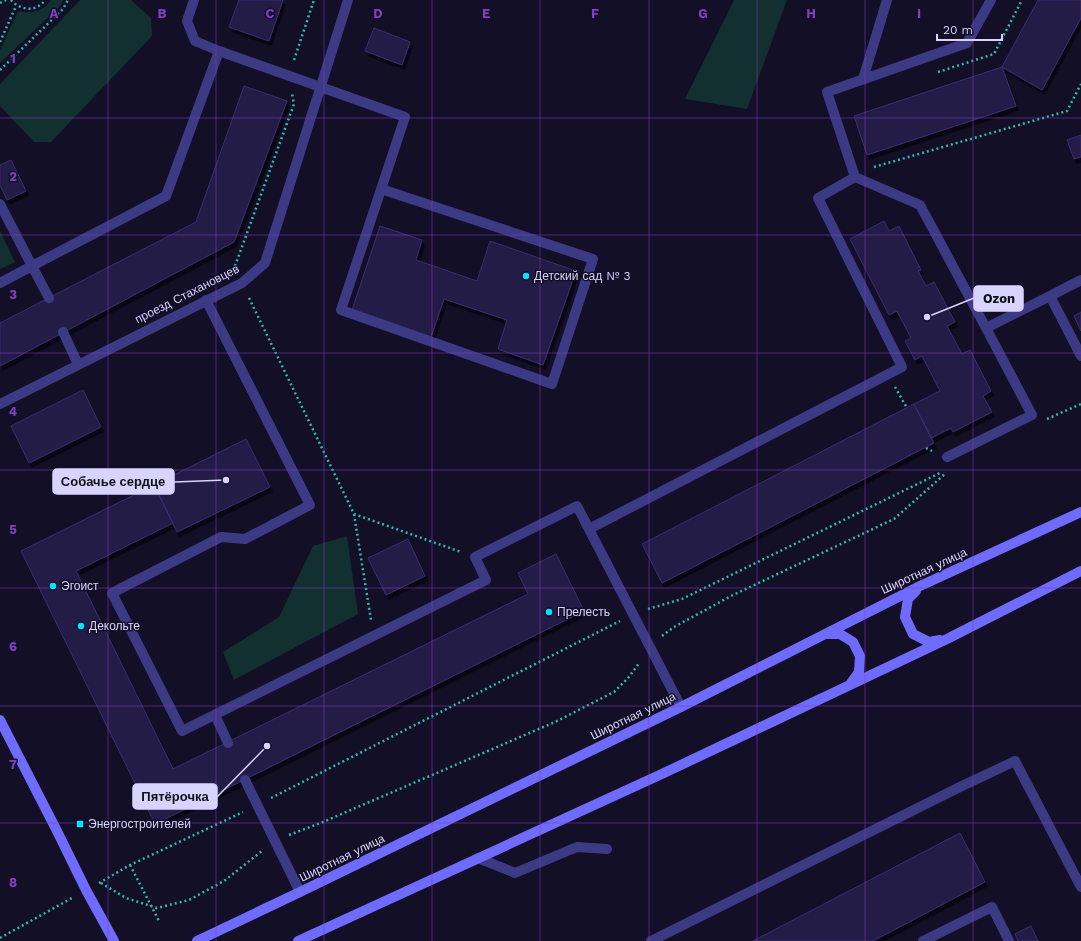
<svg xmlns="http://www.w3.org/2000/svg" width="1081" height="941" viewBox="0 0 1081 941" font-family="'Work Sans',sans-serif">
  <defs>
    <filter id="shadow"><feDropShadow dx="2.5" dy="4.5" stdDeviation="0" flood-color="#0009"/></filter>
  </defs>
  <rect width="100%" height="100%" fill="#130f26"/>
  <path fill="#12302f" d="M 51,0 L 63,0 L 60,6 L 0,63 L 0,50 L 18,11 C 31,14 43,12 51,0 Z
    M 80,0 L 131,0 L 151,18 L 152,36 L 51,142 L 34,142 L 0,106 L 0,84 Z
    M 734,0 L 787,0 L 747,109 L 685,99 Z
    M 0,231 L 15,262 L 0,269 Z
    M 347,536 L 358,614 L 234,680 L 223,652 L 279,617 L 313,546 Z"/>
  <path fill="#241b47" stroke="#3b2d73" filter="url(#shadow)" d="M 239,0 L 283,0 L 269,41 L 229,27 Z
    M 1038,0 L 1081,0 L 1081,18 L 1042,90 L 1002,67 Z
    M 374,28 L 410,42 L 402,65 L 365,51 Z
    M 1002,67 L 1016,106 L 867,155 L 854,116 Z
    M 244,86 L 287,101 L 234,242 L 0,366 L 0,323 L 196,222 Z
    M 1081,135 L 1081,157 L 1074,159 L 1067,140 Z
    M 11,160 L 26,191 L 7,200 L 0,185 L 0,165 Z
    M 884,221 L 889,231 L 899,226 L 921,270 L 918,271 L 926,286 L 934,282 L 955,322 L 947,326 L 962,354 L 970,350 L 991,391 L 983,396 L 992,412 L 953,432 L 951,428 L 931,438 L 914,404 L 940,391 L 922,356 L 915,360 L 905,341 L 911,338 L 897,311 L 889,315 L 850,239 Z
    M 380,226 L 422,240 L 416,260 L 477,281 L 490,241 L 576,271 L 543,365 L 498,349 L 507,320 L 444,299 L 431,337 L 352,310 Z
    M 1081,312 L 1081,331 L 1074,316 Z
    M 83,390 L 101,427 L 29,463 L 11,426 Z
    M 914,404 L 934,443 L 662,583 L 642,544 Z
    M 246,439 L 270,487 L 177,532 L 154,485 Z
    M 154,485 L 173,523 L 76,571 L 173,769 L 528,594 L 518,573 L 556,554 L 584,611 L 155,824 L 21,551 Z
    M 408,539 L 425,576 L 386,595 L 368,558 Z
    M 960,833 L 985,882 L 873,941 L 753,941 Z
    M 1031,926 L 1038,941 L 1018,941 L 1015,934 Z"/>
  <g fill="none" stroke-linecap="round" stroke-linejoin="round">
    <path stroke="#2fb8b0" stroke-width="2.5" stroke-dasharray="2 3" stroke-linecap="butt" d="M 11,0 C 20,10 36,13 45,0
      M 0,3 L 6,0
      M 0,42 L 16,6
      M 294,60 L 314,0
      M 0,70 L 63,9 L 68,0
      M 938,72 L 994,54 L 1022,0
      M 874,167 L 1067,111 L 1081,84
      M 235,266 L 294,104 L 292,94
      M 249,298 L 354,514 L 461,552
      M 895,387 L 907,408
      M 1047,419 L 1081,404
      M 926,448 L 932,451
      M 354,514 L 371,620
      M 648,609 L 682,599 L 942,472
      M 662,636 L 674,627 L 731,596 L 894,519 L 946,473
      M 271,798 L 620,621
      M 289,835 L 323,822 L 555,722 L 614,692 L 628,678 L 640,662
      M 130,865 L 159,921
      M 99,883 L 130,865 L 243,812
      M 101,883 L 126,898 L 157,908 L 189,900 L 224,881 L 262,851
      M 0,938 L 72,898"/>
    <path stroke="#3d3a85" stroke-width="10" d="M 194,0 L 187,21 L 195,41 L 219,51
      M 863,79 L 887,0
      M 855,177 L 920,205 L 986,328 L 1050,296
      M 0,204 L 32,266 L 166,196 L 219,51 L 405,117 L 341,310 L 552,384 L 593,259 L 381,189
      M 1081,280 L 1050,296 L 1081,356
      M 0,283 L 32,266 L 49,298
      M 206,300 L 310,505 L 245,539 L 221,537 L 112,593 L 182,731 L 486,580 L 475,557 L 577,506 L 681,707
      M 63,332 L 78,364
      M 947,457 L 1032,415 L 986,328
      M 589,529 L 902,367 L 818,198 L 855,177 L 827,92 L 967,43 L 991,0
      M 215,715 L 228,743
      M 245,780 L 300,892
      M 478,858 L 515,873 L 577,847 L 607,849
      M 651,941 L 962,786 L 1015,761
      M 923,941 L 992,907 L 1009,941"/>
    <path stroke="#3d3a85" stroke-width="10" d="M 0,404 L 242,283 L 265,263 L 348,0
      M 1015,761 L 1081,887"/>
    <path stroke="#6f6bff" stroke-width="10" d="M 916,591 L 908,599 L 905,617 L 913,634 L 929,642 L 940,640
      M 827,634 L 840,634 L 853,642 L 860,656 L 859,672 L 851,683
      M 0,720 L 58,833 L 86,890 L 114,941
      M 197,941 L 300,892 L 681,707 L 920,586 L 1081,512
      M 298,941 L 664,773 L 947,639 L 1081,571"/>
  </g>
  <path fill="none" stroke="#843dc5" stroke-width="1" stroke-opacity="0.55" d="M 108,0 L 108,941M 216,0 L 216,941M 324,0 L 324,941M 432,0 L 432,941M 540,0 L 540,941M 649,0 L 649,941M 757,0 L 757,941M 865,0 L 865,941M 973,0 L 973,941M 0,118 L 1081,118M 0,235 L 1081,235M 0,353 L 1081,353M 0,470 L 1081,470M 0,588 L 1081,588M 0,706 L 1081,706M 0,823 L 1081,823"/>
  <g fill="#00e5ff" stroke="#130f26" stroke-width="1.5">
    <circle cx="526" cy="276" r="4"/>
    <circle cx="53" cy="586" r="4"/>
    <circle cx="549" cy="612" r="4"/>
    <circle cx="81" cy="626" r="4"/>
    <rect x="76" y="820" width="8" height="8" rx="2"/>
  </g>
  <g text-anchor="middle" stroke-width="3" stroke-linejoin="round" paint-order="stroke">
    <g font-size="12" fill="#d9d4ff" stroke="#130f26" text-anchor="start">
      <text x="534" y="280">Детский сад № 3</text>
      <text x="61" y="590">Эгоист</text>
      <text x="557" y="616">Прелесть</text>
      <text x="89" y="630">Декольте</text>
      <text x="88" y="828">Энергостроителей</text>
    </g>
    <g font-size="12" fill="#d9d4ff" stroke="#130f26">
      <text transform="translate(187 294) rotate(-27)" y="4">проезд Стахановцев</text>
      <text transform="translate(924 571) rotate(-25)" y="4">Широтная улица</text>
      <text transform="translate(633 716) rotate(-26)" y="4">Широтная улица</text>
      <text transform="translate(342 858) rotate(-26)" y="4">Широтная улица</text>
    </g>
  </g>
  <g font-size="13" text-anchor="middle" font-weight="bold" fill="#843dc5" stroke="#130f26" stroke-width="3" stroke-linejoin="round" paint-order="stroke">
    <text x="54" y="18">A</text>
    <text x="162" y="18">B</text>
    <text x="270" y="18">C</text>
    <text x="378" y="18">D</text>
    <text x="486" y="18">E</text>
    <text x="595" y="18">F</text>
    <text x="703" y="18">G</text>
    <text x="811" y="18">H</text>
    <text x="919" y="18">I</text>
    <text x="13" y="63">1</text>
    <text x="13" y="181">2</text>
    <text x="13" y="299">3</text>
    <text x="13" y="416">4</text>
    <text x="13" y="534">5</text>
    <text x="13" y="651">6</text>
    <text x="13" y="769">7</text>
    <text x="13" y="887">8</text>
  </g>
  <path fill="none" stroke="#d9d4ff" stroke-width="1.5" d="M927 317L974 298M226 480L174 482M267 746L217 797"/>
  <g fill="#d9d4ff" stroke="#130f26" stroke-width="1.5">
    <circle cx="927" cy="317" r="4"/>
    <circle cx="226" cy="480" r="4"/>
    <circle cx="267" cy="746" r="4"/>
  </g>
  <g fill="#d9d4ff" stroke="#d9d4ff" stroke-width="1.5">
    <rect x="974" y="286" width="49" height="25" rx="4"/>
    <rect x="53" y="469" width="121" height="25" rx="4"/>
    <rect x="133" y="784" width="84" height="25" rx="4"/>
  </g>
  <g font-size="13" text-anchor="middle" font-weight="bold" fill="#111">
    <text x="999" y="303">Ozon</text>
    <text x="113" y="486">Собачье сердце</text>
    <text x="175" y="801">Пятёрочка</text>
  </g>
  <path d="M937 34v6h65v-6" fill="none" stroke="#d9d4ff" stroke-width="2"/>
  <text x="943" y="34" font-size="12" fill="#d9d4ff" stroke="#130f26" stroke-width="3" paint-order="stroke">20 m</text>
</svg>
